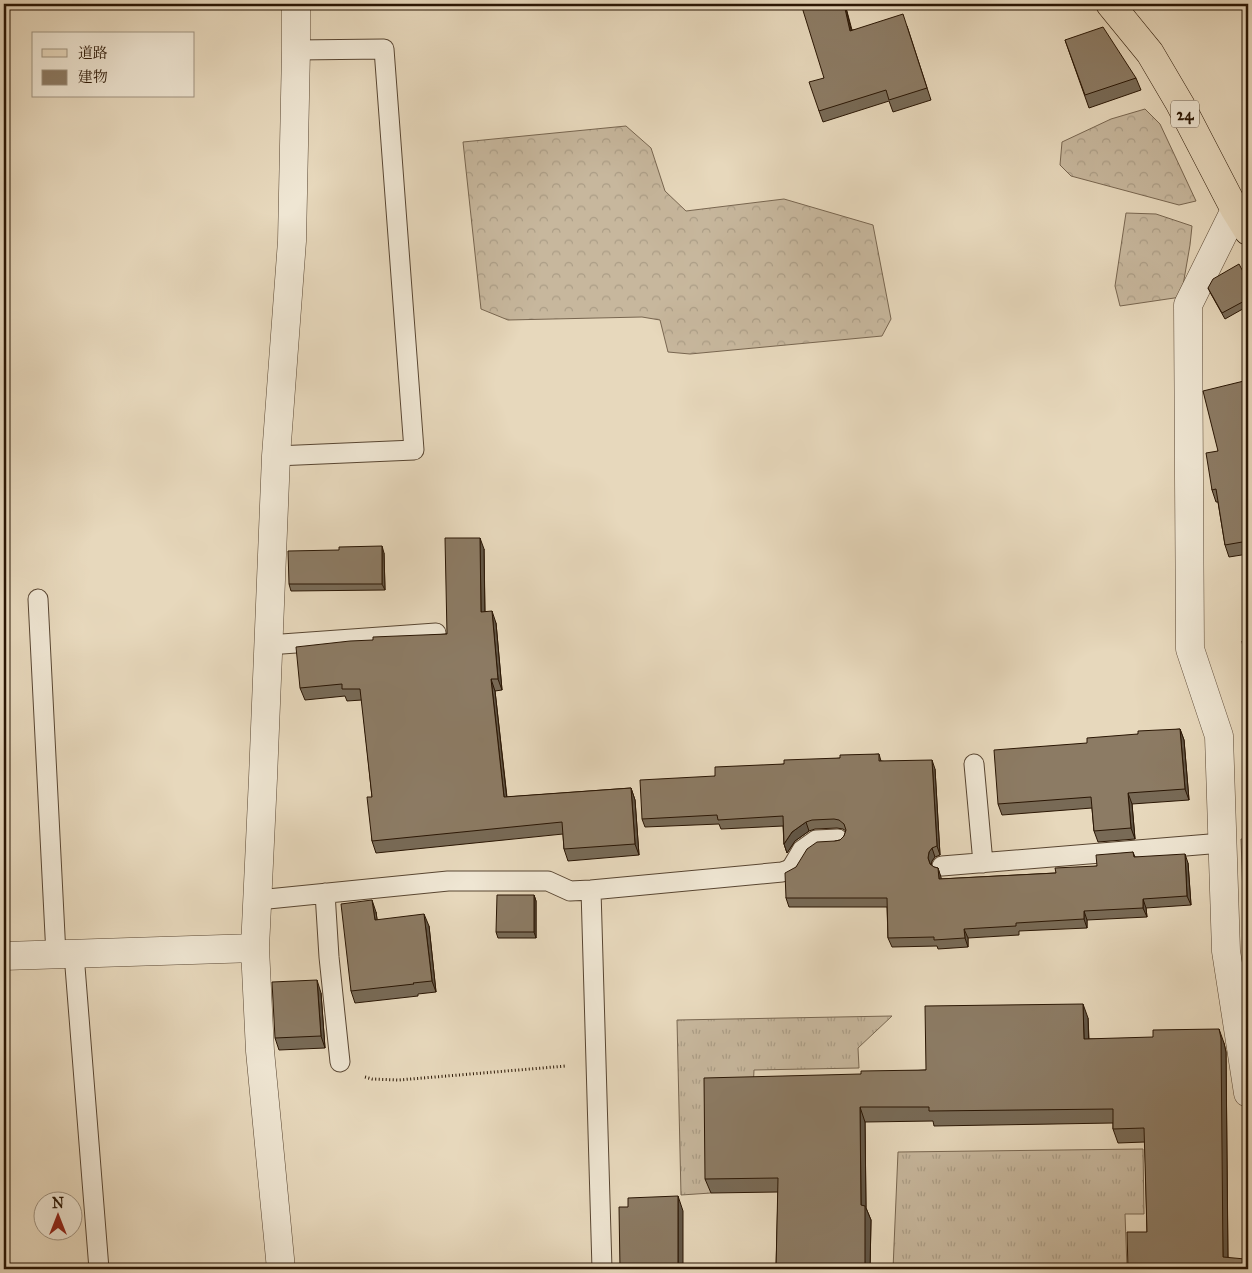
<svg xmlns="http://www.w3.org/2000/svg" width="1252" height="1273" viewBox="0 0 1252 1273" font-family="'IM FELL Great Primer','Noto Serif JP',serif">
  <defs>
    <pattern id="grass-tufts" width="24" height="20" patternUnits="userSpaceOnUse" patternTransform="scale(1.25)"><rect width="24" height="20" fill="#c7b79d"/><path d="M3 7l-1-3M5 7V3M7 7l1-3M15 17l-1-3M17 17v-4M19 17l1-3" fill="none" stroke="#ab9d86"/></pattern>
    <pattern id="forest-crowns" width="20" height="18" patternUnits="userSpaceOnUse" patternTransform="scale(1.25)"><rect width="20" height="18" fill="#c7b79d"/><path d="M2 6a3 3 0 1 1 6 0M12 15a3 3 0 1 1 6 0" fill="none" stroke="#ab9d86"/></pattern>
  </defs>
  <rect width="100%" height="100%" fill="#e7d8bc"/>
  <filter id="stains"><feTurbulence type="fractalNoise" baseFrequency=".004" numOctaves="4"/><feColorMatrix values="0 0 0 0 .2 0 0 0 0 .09 0 0 0 0 .02 0 0 0 .5 -.17"/></filter>
  <radialGradient id="worn" r=".72"><stop offset=".6" stop-color="#630" stop-opacity="0"/><stop offset="1" stop-color="#630" stop-opacity=".3"/></radialGradient>
  <path fill="url(#grass-tufts)" stroke="#786650" d="M 892,1016 L 858,1048 L 859,1068 L 754,1070 L 753,1091 L 711,1193 L 681,1195 L 677,1020 Z
    M 1143,1149 L 1144,1214 L 1125,1214 L 1127,1269 L 893,1269 L 898,1152 Z"/>
  <path fill="url(#forest-crowns)" stroke="#786650" d="M 1145,109 L 1160,124 L 1196,201 L 1179,205 L 1071,176 L 1060,165 L 1062,142 L 1111,119 Z
    M 626,126 L 651,148 L 665,191 L 686,211 L 784,199 L 873,225 L 891,319 L 882,336 L 690,354 L 668,352 L 660,320 L 642,317 L 508,320 L 481,309 L 463,142 Z
    M 1126,213 L 1156,214 L 1192,226 L 1190,245 L 1181,297 L 1120,306 L 1115,286 Z
    M 1241,839 L 1248,839 L 1248,952 L 1245,952 Z"/>
  <g fill="none" stroke-linecap="round" stroke-linejoin="round">
    <defs>
      <path id="service" d="M 276,456 L 414,450 L 384,49 L 296,50
        M 38,599 L 56,955
        M 268,645 L 436,633
        M 974,764 L 983,863
        M 942,866 L 1222,843
        M 591,890 L 602,1269
        M 325,893 L 329,957 L 340,1062
        M 258,900 L 448,881 L 548,881 L 570,891 L 591,890 L 782,872 L 788,870 L 792,867 L 802,850 L 816,840 L 838,839
        M 74,954 L 99,1269"/>
      <path id="minor" d="M 1235,210 L 1188,305 L 1190,649 L 1219,736 L 1226,951 L 1248,1093
        M 4,956 L 255,948
        M 281,1269 L 260,1051 L 255,948 L 263,778 L 276,456 L 292,241 L 296,50 L 296,4"/>
      <path id="primary" d="M 1110,4 L 1150,53 L 1180,104 L 1235,210 L 1248,231"/>
    </defs>
    <use href="#service" stroke="#594632" stroke-width="21"/>
    <use href="#minor" stroke="#594632" stroke-width="29"/>
    <use href="#primary" stroke="#2a1604" stroke-width="29"/>
    <path stroke="#2a1604" stroke-width="3" stroke-dasharray="1 2.5" stroke-linecap="butt" d="M 365,1077 L 372,1079 L 399,1080 L 566,1066"/>
    <use href="#service" stroke="#efe6d3" stroke-width="19"/>
    <use href="#minor" stroke="#efe6d3" stroke-width="28"/>
    <use href="#primary" stroke="#e7d8bc" stroke-width="28"/>
  </g>
  <path fill="#786a56" stroke="#2a1604" d="M 845,4 L 852,30 L 907,26 L 931,100 L 893,112 L 889,101 L 823,122 L 819,111 L 824,78 Z
    M 1065,40 L 1136,78 L 1141,90 L 1089,108 Z
    M 1248,281 L 1248,306 L 1225,319 L 1211,294 L 1208,288 Z
    M 1248,380 L 1248,554 L 1229,557 L 1225,545 L 1218,502 L 1216,502 L 1212,490 L 1218,451 Z
    M 484,549 L 485,611 L 496,623 L 502,690 L 495,691 L 507,797 L 631,788 L 635,800 L 639,855 L 568,861 L 564,849 L 563,834 L 376,853 L 372,841 L 372,797 L 362,700 L 347,701 L 345,696 L 305,700 L 300,688 L 373,640 L 447,634 Z
    M 384,553 L 385,590 L 291,591 L 289,584 Z
    M 1180,729 L 1184,740 L 1189,800 L 1132,804 L 1135,839 L 1098,842 L 1094,831 L 1092,808 L 1002,815 L 998,804 L 1138,734 Z
    M 879,754 L 881,761 L 935,769 L 940,855 L 935,857 L 932,861 L 931,865 L 934,867 L 938,868 L 941,879 L 1056,873 L 1097,866 L 1133,852 L 1135,857 L 1188,863 L 1191,905 L 1146,908 L 1147,917 L 1087,920 L 1087,928 L 1019,931 L 1019,935 L 968,938 L 968,947 L 938,949 L 937,946 L 892,947 L 888,938 L 887,907 L 789,907 L 786,898 L 796,867 L 835,841 L 840,840 L 844,836 L 846,831 L 843,829 L 837,828 L 815,829 L 809,831 L 795,841 L 787,853 L 784,844 L 783,826 L 721,829 L 719,824 L 645,827 L 642,819 L 715,776 L 784,764 Z
    M 534,895 L 536,901 L 536,938 L 498,938 L 496,932 Z
    M 376,912 L 377,920 L 429,926 L 436,992 L 418,994 L 418,996 L 355,1003 L 351,991 Z
    M 321,993 L 325,1048 L 279,1050 L 275,1038 Z
    M 1088,1018 L 1089,1039 L 1224,1043 L 1226,1052 L 1228,1257 L 1248,1269 L 1147,1232 L 1145,1142 L 1118,1143 L 1113,1129 L 1113,1123 L 934,1126 L 933,1121 L 865,1122 L 866,1208 L 871,1220 L 870,1269 L 776,1269 L 778,1192 L 711,1193 L 705,1179 L 861,1074 L 926,1070 Z"/>
  <path fill="#625646" stroke="#2a1604" d="M 844,4 L 845,4 L 854,42 L 850,31 Z
    M 480,538 L 484,549 L 485,624 L 481,612 Z
    M 382,546 L 384,553 L 385,590 L 382,584 Z
    M 492,611 L 496,623 L 502,690 L 498,679 Z
    M 491,679 L 495,691 L 508,809 L 504,797 Z
    M 1180,729 L 1184,740 L 1189,800 L 1185,789 Z
    M 932,760 L 935,769 L 940,855 L 937,846 Z
    M 631,788 L 635,800 L 639,855 L 635,844 Z
    M 1128,793 L 1132,804 L 1135,839 L 1131,828 Z
    M 806,822 L 809,831 L 795,841 L 787,853 L 784,844 L 792,832 Z
    M 932,848 L 935,857 L 932,861 L 931,866 L 928,858 L 929,852 Z
    M 1185,854 L 1188,863 L 1191,905 L 1187,896 Z
    M 938,868 L 941,877 L 942,888 L 939,879 Z
    M 534,895 L 536,901 L 536,938 L 534,932 Z
    M 1143,899 L 1146,908 L 1147,917 L 1143,908 Z
    M 372,900 L 376,912 L 379,932 L 375,920 Z
    M 1084,911 L 1087,920 L 1087,928 L 1084,919 Z
    M 424,914 L 429,926 L 436,992 L 432,981 Z
    M 964,929 L 968,938 L 968,947 L 965,938 Z
    M 317,980 L 321,993 L 325,1048 L 321,1036 Z
    M 1083,1004 L 1088,1018 L 1089,1053 L 1084,1039 Z
    M 1219,1029 L 1224,1043 L 1226,1052 L 1228,1269 L 1223,1257 Z
    M 860,1107 L 865,1122 L 866,1208 L 871,1220 L 870,1269 L 865,1269 L 865,1268 L 861,1205 Z
    M 678,1196 L 683,1211 L 683,1269 L 679,1269 L 678,1265 Z"/>
  <path fill="#8c7b64" stroke="#2a1604" d="M 801,4 L 844,4 L 850,31 L 903,14 L 927,88 L 889,100 L 886,90 L 819,111 L 809,82 L 824,78 Z
    M 1103,27 L 1136,78 L 1085,95 L 1065,40 Z
    M 1239,264 L 1248,281 L 1248,299 L 1222,313 L 1208,288 L 1213,279 Z
    M 1248,380 L 1248,541 L 1225,545 L 1216,489 L 1212,490 L 1206,453 L 1218,451 L 1203,391 Z
    M 445,538 L 480,538 L 481,612 L 492,611 L 498,679 L 491,679 L 504,797 L 631,788 L 635,844 L 564,849 L 562,822 L 372,841 L 367,797 L 372,797 L 360,689 L 342,689 L 342,684 L 300,688 L 296,647 L 350,641 L 373,640 L 373,637 L 447,634 Z
    M 382,546 L 382,584 L 289,584 L 288,551 L 339,550 L 339,547 Z
    M 1248,631 L 1248,681 L 1242,641 L 1247,640 L 1245,632 Z
    M 1180,729 L 1185,789 L 1128,793 L 1131,828 L 1094,831 L 1091,797 L 998,804 L 994,750 L 1087,743 L 1087,738 L 1138,734 L 1138,731 Z
    M 879,754 L 879,761 L 932,760 L 937,846 L 932,848 L 929,852 L 928,858 L 930,864 L 934,867 L 938,868 L 939,879 L 1056,873 L 1055,868 L 1097,866 L 1096,855 L 1133,852 L 1134,857 L 1185,854 L 1187,896 L 1143,899 L 1143,908 L 1084,911 L 1084,919 L 1016,923 L 1016,926 L 964,929 L 965,938 L 934,940 L 934,937 L 888,938 L 887,898 L 786,898 L 785,873 L 796,867 L 807,849 L 817,842 L 835,841 L 840,840 L 844,836 L 846,830 L 844,824 L 839,820 L 834,819 L 812,820 L 806,822 L 792,832 L 784,844 L 783,816 L 718,820 L 717,815 L 642,819 L 640,780 L 715,776 L 715,767 L 784,764 L 784,760 L 840,758 L 840,755 Z
    M 497,895 L 534,895 L 534,932 L 496,932 Z
    M 372,900 L 375,920 L 424,914 L 432,981 L 413,983 L 414,984 L 351,991 L 341,904 Z
    M 317,980 L 321,1036 L 275,1038 L 272,982 Z
    M 1083,1004 L 1084,1039 L 1153,1037 L 1153,1030 L 1219,1029 L 1221,1038 L 1223,1257 L 1245,1259 L 1248,1239 L 1248,1269 L 1128,1269 L 1127,1232 L 1147,1232 L 1144,1128 L 1113,1129 L 1113,1109 L 929,1111 L 929,1107 L 860,1107 L 861,1205 L 865,1206 L 865,1268 L 846,1267 L 846,1269 L 776,1269 L 778,1178 L 705,1179 L 704,1078 L 861,1074 L 861,1071 L 926,1070 L 925,1006 Z
    M 678,1196 L 678,1265 L 680,1265 L 680,1269 L 620,1269 L 619,1207 L 628,1207 L 628,1198 Z"/>
  <g text-anchor="middle" stroke-width="5" stroke-linejoin="round" paint-order="stroke">
    <rect fill="#efe6d3" stroke="#655442" stroke-width="1" x="1171" y="100.5" width="28" height="27" rx="4"/>
    <g font-size="16" font-weight="bold" fill="#2a1604">
      <text x="1185" y="120">24</text>
    </g>
  </g>
  <rect width="1252" height="1273" fill="none" stroke="#e7d8bc" stroke-width="20"/>
  <rect x="5" y="5" width="1242" height="1263" fill="none" stroke="#2a1604" stroke-width="2.5"/>
  <rect x="10" y="10" width="1232" height="1253" fill="none" stroke="#2a1604"/>
  <rect x="32" y="32" width="162" height="65" fill="#efe6d3" stroke="#a09380"/>
  <rect x="42" y="49" width="25" height="8" fill="#e7d8bc" stroke="#a09380"/>
  <text x="78" y="58" font-size="15" fill="#2a1604">道路</text>
  <rect x="42" y="70" width="25" height="15" fill="#8c7b64" stroke="#a09380"/>
  <text x="78" y="82" font-size="15" fill="#2a1604">建物</text>
  <g transform="translate(58 1216)"><circle r="24" fill="#efe6d3" stroke="#a09380"/>
  <path d="M0-4L9 19L0 12L-9 19Z" fill="#8f2418"/>
  <text y="-8" font-size="14" font-weight="bold" text-anchor="middle" fill="#2a1604">N</text>
  </g>
  <rect width="100%" height="100%" filter="url(#stains)"/>
  <rect width="100%" height="100%" fill="url(#worn)"/>
</svg>
